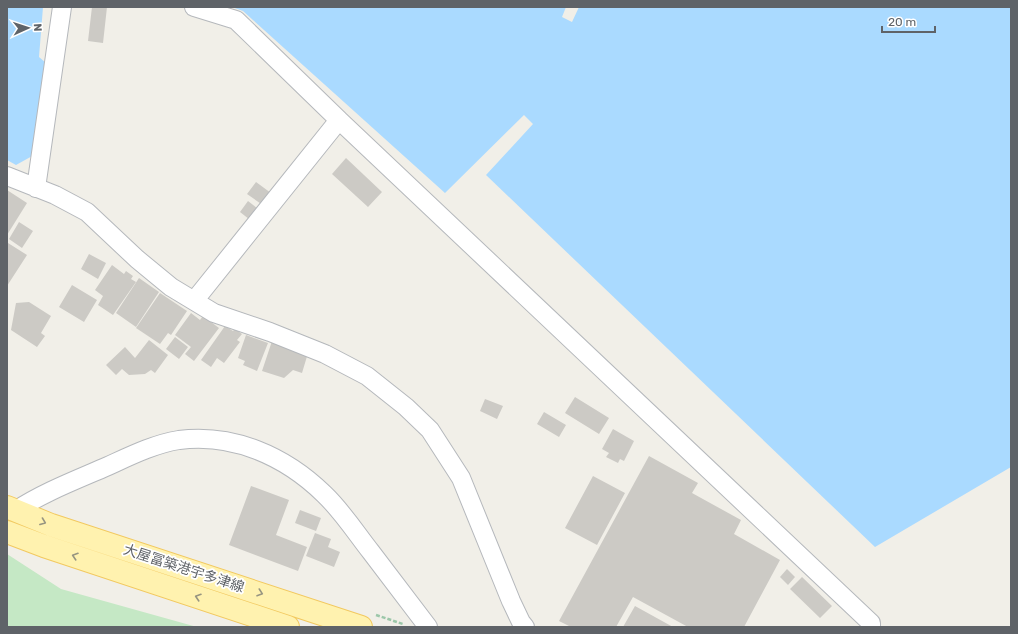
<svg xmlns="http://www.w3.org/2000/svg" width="1018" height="634" viewBox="0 0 1018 634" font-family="Rubik,'Noto Sans JP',sans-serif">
  <rect width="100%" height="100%" fill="#f1efe8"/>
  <path fill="#c5e8c5" d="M 7,554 L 61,589 L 197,627 L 7,627 Z"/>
  <path fill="#aadaff" d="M 7,7 L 43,7 L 39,57 L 46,63 L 34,155 L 16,165 L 7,160 Z
    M 232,7 L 566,7 L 562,17 L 572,22 L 579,7 L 1011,7 L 1011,467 L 875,547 L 486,175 L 533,124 L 524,115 L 445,193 L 243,11 Z"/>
  <path fill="#cccac5" d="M 92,7 L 107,7 L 103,43 L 88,41 Z
    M 346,158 L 382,192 L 368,207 L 332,174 Z
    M 256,182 L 275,196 L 267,208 L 247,194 Z
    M 7,190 L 27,203 L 7,235 Z
    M 248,201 L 262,212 L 254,223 L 240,212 Z
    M 19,222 L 33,231 L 22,248 L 9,239 Z
    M 8,243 L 27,255 L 7,286 L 7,244 Z
    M 89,254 L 106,263 L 98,279 L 81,269 Z
    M 112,265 L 124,274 L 126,271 L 133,276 L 131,279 L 136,282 L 113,315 L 98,305 L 103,296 L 95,290 Z
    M 139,278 L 159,292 L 136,327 L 116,313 Z
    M 72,285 L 97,300 L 84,322 L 59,307 Z
    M 160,293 L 187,311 L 171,335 L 168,333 L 160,344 L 136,328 Z
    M 29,302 L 51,316 L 41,333 L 45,336 L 37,347 L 11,330 L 16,303 Z
    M 191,313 L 200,320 L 203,316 L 219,328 L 194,361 L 185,354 L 191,347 L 175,335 Z
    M 225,326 L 233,331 L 235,329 L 242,334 L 237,340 L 240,342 L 224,363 L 217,358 L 211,367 L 201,360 Z
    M 246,335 L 268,343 L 257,371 L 243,365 L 245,361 L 238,358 Z
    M 175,337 L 188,347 L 179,359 L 166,349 Z
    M 149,340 L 168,355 L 155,373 L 151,370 L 145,374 L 129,375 L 122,369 L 116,375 L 106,365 L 125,347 L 135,358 Z
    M 272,341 L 308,353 L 302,373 L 293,370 L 284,378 L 262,371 Z
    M 575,397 L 609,418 L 599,434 L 565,413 Z
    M 485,399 L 503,406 L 497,419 L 480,411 Z
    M 544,412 L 566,425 L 559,437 L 537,424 Z
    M 613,429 L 634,441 L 624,461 L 620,459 L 618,463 L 606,457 L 609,453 L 602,449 Z
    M 649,456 L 698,483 L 692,493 L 741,520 L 734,534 L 780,560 L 744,627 L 688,627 L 633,597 L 616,627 L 571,627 L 559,621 Z
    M 593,476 L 625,493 L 597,545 L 565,528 Z
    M 251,486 L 289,500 L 276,535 L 307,547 L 298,571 L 229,545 Z
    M 300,510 L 321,518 L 316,531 L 295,523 Z
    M 315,533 L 331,539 L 328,547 L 340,552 L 334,567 L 306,556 Z
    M 787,569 L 795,577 L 788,585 L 780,577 Z
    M 802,577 L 832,606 L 820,618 L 790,589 Z
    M 635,606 L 673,627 L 623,627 Z"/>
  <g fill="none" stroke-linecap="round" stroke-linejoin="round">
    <defs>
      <path id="minor" d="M 194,7 L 236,20 L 339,120 L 194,301
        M 339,120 L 871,623 L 871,627
        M 7,176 L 55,195 L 87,212 L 137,259 L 171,287 L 214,313 L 270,332 L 325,354 L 367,376 L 406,407 L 430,430 L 461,478 L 511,601 L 521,622 L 525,627
        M 36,188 L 62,7
        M 15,511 C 44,492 76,480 108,466 C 130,456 154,444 179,440 C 233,433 285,456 324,494 C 342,511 356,533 371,552 C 390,577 409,602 428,627"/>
      <path id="major" d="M 7,507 L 51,525 L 361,627
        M 7,532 L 44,546 L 288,627"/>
    </defs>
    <use href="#minor" stroke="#b5b8bc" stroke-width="20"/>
    <use href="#major" stroke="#f2c960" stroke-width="24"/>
    <path stroke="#9cc7a9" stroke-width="2.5" stroke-dasharray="4 2" stroke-linecap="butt" d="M 376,615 L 403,624"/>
    <use href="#minor" stroke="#fff" stroke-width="18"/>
    <use href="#major" stroke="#fff2af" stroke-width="22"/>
  </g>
  <defs><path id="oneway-chevron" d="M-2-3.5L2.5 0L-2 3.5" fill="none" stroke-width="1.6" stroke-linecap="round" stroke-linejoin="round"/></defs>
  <g stroke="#979581">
    <use href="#oneway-chevron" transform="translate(43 522) rotate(21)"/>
    <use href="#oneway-chevron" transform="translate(75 556) rotate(-162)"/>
    <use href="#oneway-chevron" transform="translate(260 593) rotate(19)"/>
    <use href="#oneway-chevron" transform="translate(198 597) rotate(-162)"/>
  </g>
  <g text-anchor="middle" stroke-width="3.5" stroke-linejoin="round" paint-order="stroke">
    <g font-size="14" fill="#5f6368" stroke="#fff">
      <text transform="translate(184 568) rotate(18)" y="5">大屋冨築港宇多津線</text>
    </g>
  </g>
  <rect width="1018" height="634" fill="none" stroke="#5f6368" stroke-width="16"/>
  <g transform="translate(28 28) rotate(87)" stroke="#ffffff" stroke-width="3" paint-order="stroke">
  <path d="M0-3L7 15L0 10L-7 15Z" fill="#5f6368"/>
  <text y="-6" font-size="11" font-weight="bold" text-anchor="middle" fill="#5f6368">N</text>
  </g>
  <path d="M882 26v6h53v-6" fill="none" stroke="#5f6368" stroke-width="2"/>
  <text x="888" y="26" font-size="12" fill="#5f6368" stroke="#ffffff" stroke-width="3" paint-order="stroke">20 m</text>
</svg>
